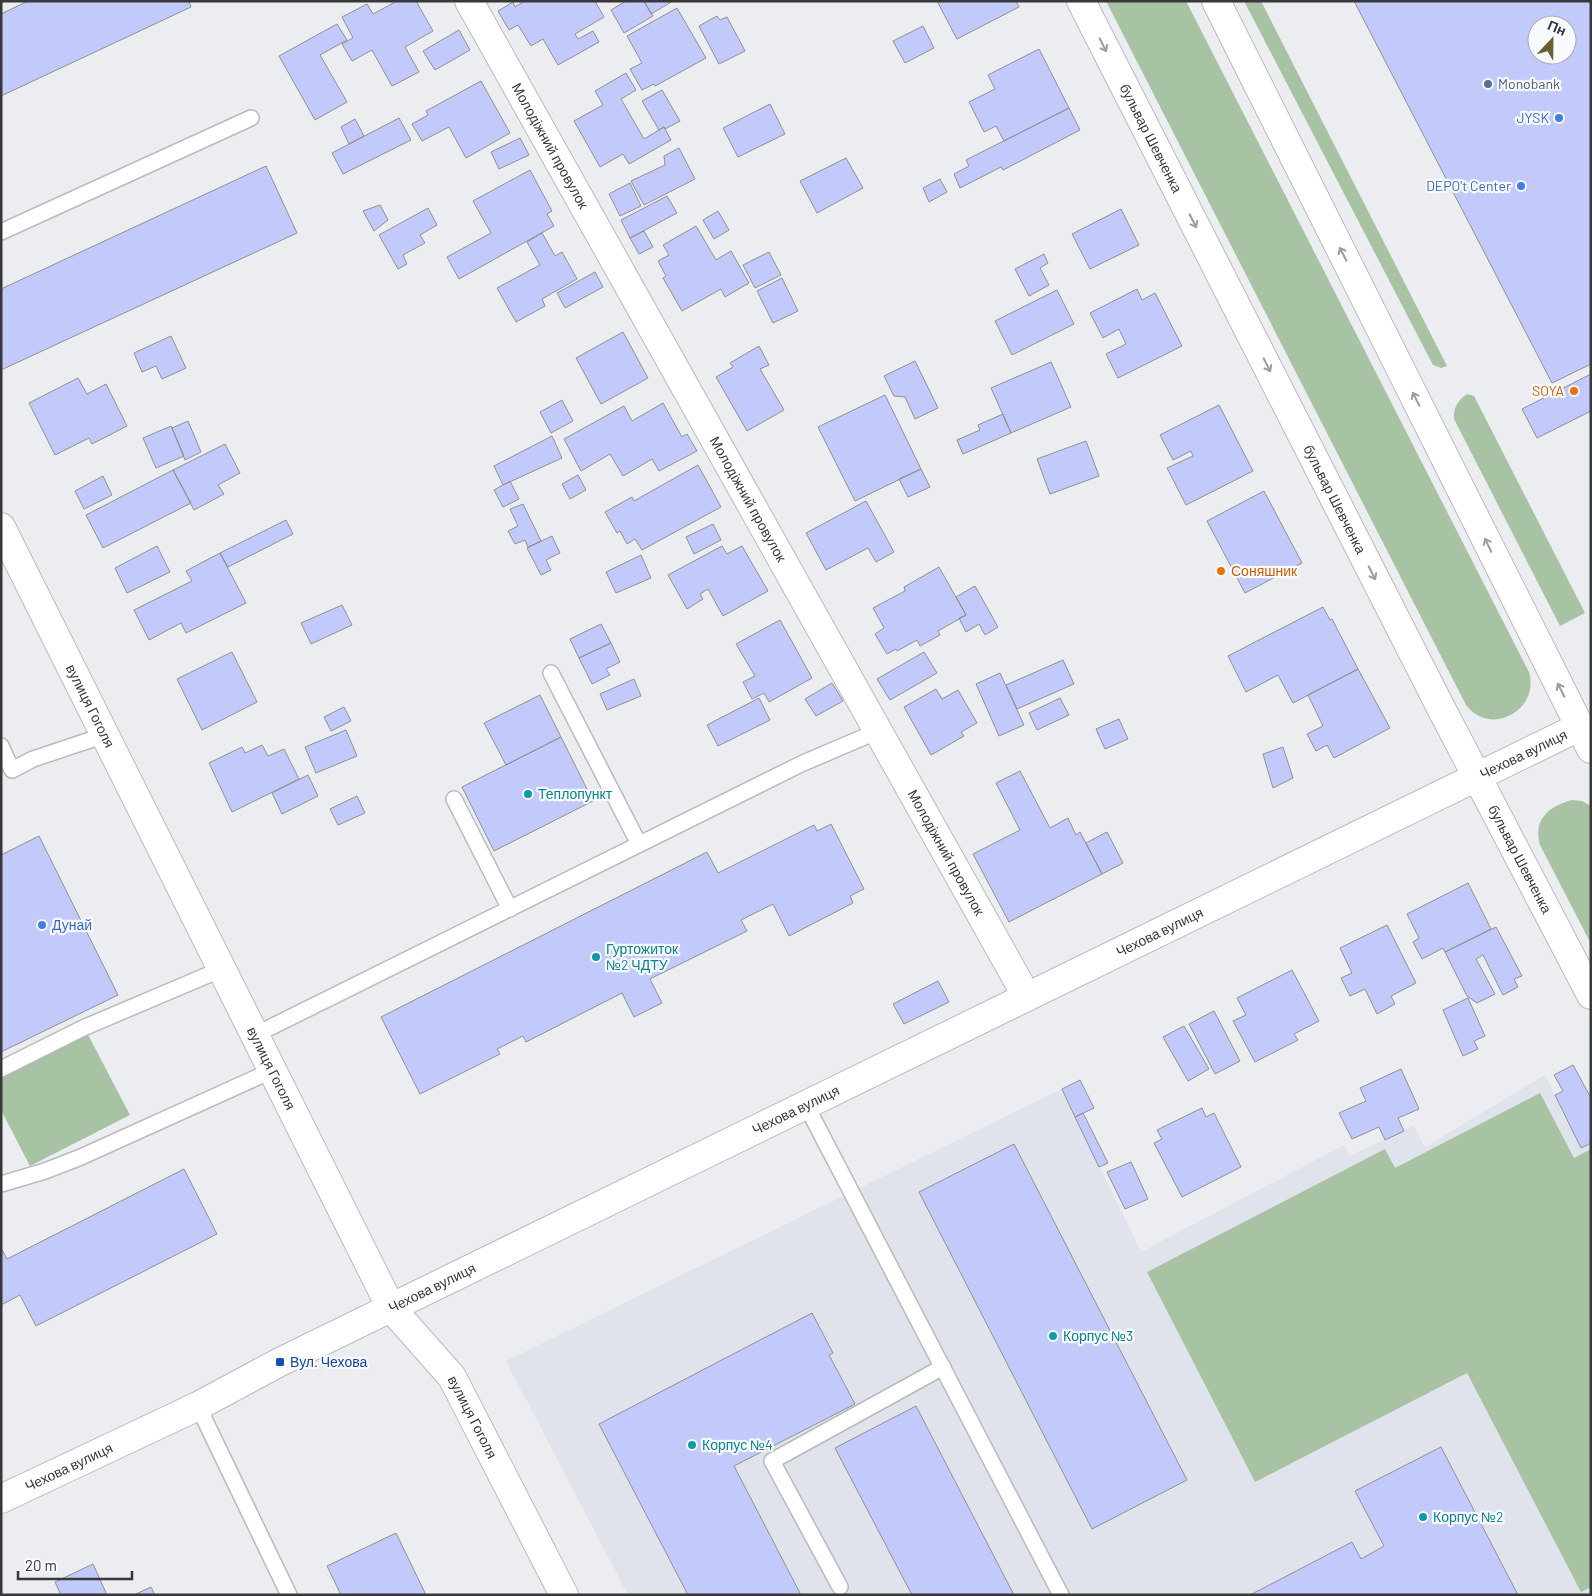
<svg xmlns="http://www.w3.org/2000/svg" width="1592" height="1596" viewBox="0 0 1592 1596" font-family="Barlow,sans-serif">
  <rect width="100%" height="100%" fill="#ecedf0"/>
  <path fill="#e0e2ec" d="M 1545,1075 L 1581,1147 L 1591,1143 L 1591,1595 L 628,1595 L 506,1361 L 1062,1089 L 1141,1252 L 1344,1145 L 1350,1156 L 1413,1126 L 1425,1147 Z"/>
  <path fill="#a8c3a3" d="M 1106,1 L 1186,1 L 1529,672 C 1540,711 1490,737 1466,705 Z
    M 1244,1 L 1261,1 L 1447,366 L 1441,368 L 1433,365 Z
    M 1467,394 L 1474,396 L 1585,613 L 1560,626 L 1454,419 C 1453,408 1458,400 1467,394 Z
    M 1571,800 L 1582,801 L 1591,806 L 1591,944 L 1540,845 C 1533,820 1548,807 1571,800 Z
    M 84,1027 L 130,1115 L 30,1166 L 1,1110 L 1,1069 Z
    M 1540,1093 L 1574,1158 L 1591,1149 L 1591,1587 L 1581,1592 L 1467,1373 L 1255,1482 L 1147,1272 L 1385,1149 L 1395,1168 Z"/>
  <path fill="#c2cafb" stroke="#909093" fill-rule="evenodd" d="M 28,1 L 189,1 L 191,7 L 1,96 L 1,14 Z
    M 397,1 L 416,1 L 433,31 L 405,47 L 419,72 L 392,86 L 372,50 L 352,61 L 342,44 L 353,38 L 342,17 L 367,4 L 373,14 Z
    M 525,1 L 595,1 L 604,17 L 575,34 L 578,39 L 593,31 L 599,42 L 558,65 L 543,39 L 531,46 L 518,25 L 509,30 L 498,11 L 513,2 L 515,7 Z
    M 626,1 L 644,1 L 653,16 L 624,33 L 611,10 Z
    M 644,1 L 673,1 L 651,14 Z
    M 937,1 L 1016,1 L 1019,7 L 957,39 Z
    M 1354,1 L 1591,1 L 1591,364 L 1552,383 ZM 1537,25 L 1567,25 L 1567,55 L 1537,55 Z
    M 677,8 L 706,58 L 655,86 L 654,84 L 642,90 L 630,69 L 642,63 L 627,36 Z
    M 717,16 L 720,20 L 727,17 L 745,51 L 719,64 L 699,26 Z
    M 337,24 L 347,40 L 320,55 L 347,102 L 315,120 L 279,56 Z
    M 923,26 L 934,48 L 905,63 L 893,41 Z
    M 459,30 L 470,50 L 435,70 L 423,51 Z
    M 1039,49 L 1069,108 L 1004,141 L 996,126 L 984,132 L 969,102 L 995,89 L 988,75 Z
    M 626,73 L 636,90 L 621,99 L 644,139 L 664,127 L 671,140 L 629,164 L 623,154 L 600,167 L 574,121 L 603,105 L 595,91 Z
    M 481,81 L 510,133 L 466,158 L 449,127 L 422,141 L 412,124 L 428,115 L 426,111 Z
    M 662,90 L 680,121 L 665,129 L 664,127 L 659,130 L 642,101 Z
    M 770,104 L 785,134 L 738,157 L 723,128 Z
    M 1069,108 L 1080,130 L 1003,170 L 1001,167 L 960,188 L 954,174 L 969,166 L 966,160 Z
    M 399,118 L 411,140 L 343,174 L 332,153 Z
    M 355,119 L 364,136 L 349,144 L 341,127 Z
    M 520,138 L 529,155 L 499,169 L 491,152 Z
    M 679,148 L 695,179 L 644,205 L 631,181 L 665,165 L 664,156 Z
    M 846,158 L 863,188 L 817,213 L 800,181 Z
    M 266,166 L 297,233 L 1,370 L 1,289 Z
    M 530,170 L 552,211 L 547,214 L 554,226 L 459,279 L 447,257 L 491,233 L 473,201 Z
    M 940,179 L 947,192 L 929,202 L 923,188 Z
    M 630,183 L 641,206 L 620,216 L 609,194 Z
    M 667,196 L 677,213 L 630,238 L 621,220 Z
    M 380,205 L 388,220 L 374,231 L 363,211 Z
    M 428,208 L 437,225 L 420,235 L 425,243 L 403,255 L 407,264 L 398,269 L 379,235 Z
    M 1121,209 L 1139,245 L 1090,269 L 1072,234 Z
    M 718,211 L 729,230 L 714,239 L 703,220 Z
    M 696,226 L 716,260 L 731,251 L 749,283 L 725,297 L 721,289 L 682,311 L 663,278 L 666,276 L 658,261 L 669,255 L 663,245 Z
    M 644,231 L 653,247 L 639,254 L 630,238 Z
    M 542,233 L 555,256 L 562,252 L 577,279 L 542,299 L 545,306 L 516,322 L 497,288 L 540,265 L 527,242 Z
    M 769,252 L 781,275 L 755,288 L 743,265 Z
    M 1044,254 L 1048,263 L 1040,268 L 1049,285 L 1029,296 L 1015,269 Z
    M 595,272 L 603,287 L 565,308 L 557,293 Z
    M 782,278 L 798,311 L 773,323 L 757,291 Z
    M 1137,289 L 1142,300 L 1155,293 L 1182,346 L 1118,378 L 1106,354 L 1126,344 L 1119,329 L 1103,338 L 1090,313 Z
    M 1057,290 L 1074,324 L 1012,355 L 995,321 Z
    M 623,332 L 648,378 L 601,404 L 576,358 Z
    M 171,336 L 186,368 L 162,379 L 156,366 L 142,372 L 134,353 Z
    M 759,346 L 769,365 L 760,369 L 784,410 L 747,431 L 716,377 L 733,367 L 730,363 Z
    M 915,361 L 938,408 L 915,419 L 905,397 L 894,396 L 884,376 Z
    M 1051,362 L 1071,407 L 1011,433 L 991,388 Z
    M 1591,374 L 1591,411 L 1537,438 L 1522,409 Z
    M 78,378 L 87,394 L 106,384 L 127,426 L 92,444 L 89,438 L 55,455 L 29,403 Z
    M 885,395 L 921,469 L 855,501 L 818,427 Z
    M 562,400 L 573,421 L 551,433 L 540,412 Z
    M 663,403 L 682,437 L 687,434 L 697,451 L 659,471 L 652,459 L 623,476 L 610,454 L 581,471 L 564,439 L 624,406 L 632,421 Z
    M 1219,405 L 1253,471 L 1186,505 L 1167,468 L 1193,456 L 1191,451 L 1173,460 L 1160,435 Z
    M 1003,414 L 1011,433 L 963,454 L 957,440 L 980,430 L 978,425 Z
    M 188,421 L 201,452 L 185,460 L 172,428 Z
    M 171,426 L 184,456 L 156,468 L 143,438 Z
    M 552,436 L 562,458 L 503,485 L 494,466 Z
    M 1086,441 L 1099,476 L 1050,494 L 1037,459 Z
    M 225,444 L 240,473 L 218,485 L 224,494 L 194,510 L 173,470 Z
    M 698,465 L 721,507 L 642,550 L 635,539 L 627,544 L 620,531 L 617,533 L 605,512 L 632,497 L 634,501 Z
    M 921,469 L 930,487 L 908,497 L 899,479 Z
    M 173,470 L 191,503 L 103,548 L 86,515 Z
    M 578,475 L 586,490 L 570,499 L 562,484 Z
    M 103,476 L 112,495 L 84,509 L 75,491 Z
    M 510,481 L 519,499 L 503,507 L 494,490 Z
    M 1264,491 L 1302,563 L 1245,593 L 1207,521 Z
    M 866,501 L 894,552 L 876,562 L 868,548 L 826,570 L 806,533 Z
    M 523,504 L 541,541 L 528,547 L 525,540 L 515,544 L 508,531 L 518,526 L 510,509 Z
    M 286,520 L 293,534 L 228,567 L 220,553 Z
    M 713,524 L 721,540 L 694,554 L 686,537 Z
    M 552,536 L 560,553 L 546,560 L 551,570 L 541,575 L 527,548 Z
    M 157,546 L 170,572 L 127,593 L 115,568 Z
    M 722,546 L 727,554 L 742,546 L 768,591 L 723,616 L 708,589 L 700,594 L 703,599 L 687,609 L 668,575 Z
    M 220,553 L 246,603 L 186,633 L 181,623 L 149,640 L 134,610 L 192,581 L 186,571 Z
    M 641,555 L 651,578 L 616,593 L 606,572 Z
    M 939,567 L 966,615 L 938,631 L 940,635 L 920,646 L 917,640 L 897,651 L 896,649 L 887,654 L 875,634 L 884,628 L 873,608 L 905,591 L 904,587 Z
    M 975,586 L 998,627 L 985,635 L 979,624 L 966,632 L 959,618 L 966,615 L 956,597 Z
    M 342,605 L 352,625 L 311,644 L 301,623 Z
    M 1323,607 L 1330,620 L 1332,619 L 1358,669 L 1293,703 L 1278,675 L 1246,692 L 1228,656 Z
    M 780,620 L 812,678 L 769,702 L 764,693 L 752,699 L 743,682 L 755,676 L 736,644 Z
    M 601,624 L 611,643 L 579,658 L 570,639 Z
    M 611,643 L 620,662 L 606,669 L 610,675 L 592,684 L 579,658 Z
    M 232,652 L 257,702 L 202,730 L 177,679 Z
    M 924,652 L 937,673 L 890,700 L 877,679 Z
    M 1063,660 L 1074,684 L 1017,709 L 1006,685 Z
    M 1358,669 L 1390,728 L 1334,758 L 1327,745 L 1316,751 L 1307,734 L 1323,726 L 1308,695 Z
    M 1000,673 L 1024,725 L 999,736 L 976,684 Z
    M 634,679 L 641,696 L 607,710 L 600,694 Z
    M 832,683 L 843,701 L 816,716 L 805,699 Z
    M 936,689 L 942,699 L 958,690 L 977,723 L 961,732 L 964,736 L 931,755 L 904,707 Z
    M 540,695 L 561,737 L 506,765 L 484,723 Z
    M 759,698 L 770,720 L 718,746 L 707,725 Z
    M 1060,698 L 1069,715 L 1037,730 L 1029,713 Z
    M 344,707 L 351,721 L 331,731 L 324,717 Z
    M 1119,719 L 1128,739 L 1105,749 L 1096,729 Z
    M 346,730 L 357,756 L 316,773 L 305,747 Z
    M 561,737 L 593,801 L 494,851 L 462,787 Z
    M 262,745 L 268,756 L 284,749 L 299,779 L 232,812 L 209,763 L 242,747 L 245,753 Z
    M 1283,747 L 1293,778 L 1273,788 L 1263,754 Z
    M 1020,771 L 1050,828 L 1068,818 L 1076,835 L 1080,832 L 1102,874 L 1009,922 L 973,854 L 1020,830 L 996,783 Z
    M 308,775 L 318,796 L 282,814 L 272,793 Z
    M 357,796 L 365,813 L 338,825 L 330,809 Z
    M 831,824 L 864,889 L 850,896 L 853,903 L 789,936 L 773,904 L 741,920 L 747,931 L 650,979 L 662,1003 L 634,1017 L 622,993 L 526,1042 L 523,1036 L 497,1049 L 500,1054 L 420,1094 L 381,1017 L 707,852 L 718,873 L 814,825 L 817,831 Z
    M 1107,832 L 1123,863 L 1102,874 L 1086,843 Z
    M 39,836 L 118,995 L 1,1052 L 1,855 Z
    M 1468,883 L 1491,929 L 1445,952 L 1443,948 L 1422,959 L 1413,942 L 1419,938 L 1407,914 Z
    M 1387,925 L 1416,983 L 1391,996 L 1395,1004 L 1377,1014 L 1365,989 L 1350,996 L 1341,978 L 1352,973 L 1340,948 Z
    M 1496,927 L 1522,976 L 1514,979 L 1518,987 L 1503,995 L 1483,955 L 1476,959 L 1495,994 L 1477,1003 L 1467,996 L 1445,952 Z
    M 1292,970 L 1319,1021 L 1294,1034 L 1298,1040 L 1255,1062 L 1233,1021 L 1246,1015 L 1237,998 Z
    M 938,981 L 949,1002 L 904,1024 L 893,1004 Z
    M 1468,998 L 1485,1036 L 1474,1041 L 1478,1049 L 1463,1056 L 1443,1010 Z
    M 1214,1011 L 1240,1061 L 1215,1074 L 1189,1024 Z
    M 1184,1026 L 1209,1069 L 1188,1081 L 1163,1037 Z
    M 1573,1065 L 1591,1098 L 1591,1143 L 1581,1148 L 1555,1095 L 1563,1091 L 1554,1075 Z
    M 1401,1069 L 1419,1109 L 1398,1118 L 1404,1131 L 1385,1140 L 1379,1127 L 1352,1139 L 1339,1113 L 1366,1101 L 1360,1088 Z
    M 1080,1080 L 1094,1108 L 1075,1117 L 1062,1089 Z
    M 1202,1108 L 1206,1117 L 1214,1113 L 1241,1167 L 1182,1197 L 1154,1143 L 1162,1139 L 1157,1130 Z
    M 1083,1113 L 1108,1163 L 1099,1167 L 1075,1117 Z
    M 1014,1144 L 1187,1480 L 1092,1529 L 919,1192 Z
    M 1131,1162 L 1148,1199 L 1125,1209 L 1107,1172 Z
    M 184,1169 L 217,1234 L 36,1326 L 20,1295 L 1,1305 L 1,1248 L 7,1259 Z
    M 812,1313 L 833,1353 L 829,1355 L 855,1404 L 734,1466 L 801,1595 L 688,1595 L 599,1424 Z
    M 916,1406 L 1014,1595 L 912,1595 L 835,1448 Z
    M 1441,1447 L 1518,1595 L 1250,1595 L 1352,1542 L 1361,1559 L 1384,1546 L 1355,1491 Z
    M 396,1533 L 426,1595 L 341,1595 L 327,1566 Z
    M 93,1564 L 107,1595 L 61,1595 L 55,1582 Z
    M 151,1587 L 155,1595 L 134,1595 Z"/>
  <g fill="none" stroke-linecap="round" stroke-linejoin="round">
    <defs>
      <path id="lane" d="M 1,232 L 251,118
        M 551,673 L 639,844
        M 1,746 L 12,770 L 33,759 L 105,735
        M 454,799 L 510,909
        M 255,1035 L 801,764 L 878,731
        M 1,1069 L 83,1028 L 222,969
        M 806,1105 L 1061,1595
        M 1,1184 L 45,1171 L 81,1157 L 271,1071
        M 198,1406 L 289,1595
        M 840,1587 L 772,1461 L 943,1367"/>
      <g id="street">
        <path id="s1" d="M 469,1 L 1027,997"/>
        <path id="s2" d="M 1,527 L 391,1308 L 452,1377 L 564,1595"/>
      </g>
      <g id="secondary">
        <path id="s3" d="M 1081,1 L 1441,708 L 1591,995"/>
        <path d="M 1216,1 L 1591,749"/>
        <path id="s4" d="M 1,1499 L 198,1406 L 280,1362 L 1579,727"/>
      </g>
    </defs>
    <use href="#lane" stroke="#b9babd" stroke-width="18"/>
    <use href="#street" stroke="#b9babd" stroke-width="30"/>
    <use href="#secondary" stroke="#b9babd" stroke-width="30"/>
    <use href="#lane" stroke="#fff" stroke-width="15"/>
    <use href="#street" stroke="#fff" stroke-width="28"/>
    <use href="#secondary" stroke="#fff" stroke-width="28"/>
  </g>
  <defs><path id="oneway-shaft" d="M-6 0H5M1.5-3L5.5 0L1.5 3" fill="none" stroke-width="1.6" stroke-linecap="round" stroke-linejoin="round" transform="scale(1.25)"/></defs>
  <g stroke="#9c9c9c">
    <use href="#oneway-shaft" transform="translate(1103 45) rotate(63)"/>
    <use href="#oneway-shaft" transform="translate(1193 221) rotate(63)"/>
    <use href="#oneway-shaft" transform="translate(1343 254) rotate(-117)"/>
    <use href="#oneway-shaft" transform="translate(1267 365) rotate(63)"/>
    <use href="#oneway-shaft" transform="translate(1416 399) rotate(-116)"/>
    <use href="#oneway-shaft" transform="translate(1488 545) rotate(-116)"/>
    <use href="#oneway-shaft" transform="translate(1372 573) rotate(63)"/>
    <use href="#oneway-shaft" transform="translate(1561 690) rotate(-117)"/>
  </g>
  <circle fill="#5c6f8a" stroke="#f9fafe" stroke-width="2" cx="1488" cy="84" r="5"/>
  <g fill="#3f7fe0" stroke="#f9fafe" stroke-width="2">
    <circle cx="1559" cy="118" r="5"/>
    <circle cx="1521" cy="186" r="5"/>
    <circle cx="42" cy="925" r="5"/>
  </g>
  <g fill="#e8710a" stroke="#f9fafe" stroke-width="2">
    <circle cx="1574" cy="391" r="5"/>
    <circle cx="1221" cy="571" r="5"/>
  </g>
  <g fill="#0f9aa8" stroke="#f9fafe" stroke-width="2">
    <circle cx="528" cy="794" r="5"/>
    <circle cx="596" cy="957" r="5"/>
    <circle cx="1053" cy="1336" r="5"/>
    <circle cx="692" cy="1445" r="5"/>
    <circle cx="1423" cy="1517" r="5"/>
  </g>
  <rect fill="#1a4fb4" stroke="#f9fafe" stroke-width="2" x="275" y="1357" width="10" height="10" rx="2.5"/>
  <g text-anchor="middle" stroke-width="4.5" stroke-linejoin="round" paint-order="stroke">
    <g font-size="14" fill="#4e5e75" stroke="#f9fafe" text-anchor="start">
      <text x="1498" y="89">Monobank</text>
    </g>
    <g font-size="14" fill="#366cbe" stroke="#f9fafe" text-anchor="end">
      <text x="1549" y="123">JYSK</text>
      <text x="1511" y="191">DEPO't Center</text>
      <text x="52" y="930" text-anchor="start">Дунай</text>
    </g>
    <g font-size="14" fill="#383839" stroke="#f9fafe">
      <text dy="5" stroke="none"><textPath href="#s3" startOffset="154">бульвар Шевченка</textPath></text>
      <text dy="5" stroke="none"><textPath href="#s1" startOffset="166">Молодіжний провулок</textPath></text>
      <text dy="5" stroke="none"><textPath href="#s1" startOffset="571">Молодіжний провулок</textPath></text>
      <text dy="5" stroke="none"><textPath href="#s3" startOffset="559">бульвар Шевченка</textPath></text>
      <text dy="5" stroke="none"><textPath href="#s2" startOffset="200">вулиця Гоголя</textPath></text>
      <text dy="5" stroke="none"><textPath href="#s4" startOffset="1695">Чехова вулиця</textPath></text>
      <text dy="5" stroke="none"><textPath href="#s1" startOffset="976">Молодіжний провулок</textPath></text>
      <text dy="5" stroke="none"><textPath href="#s3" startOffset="964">бульвар Шевченка</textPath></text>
      <text dy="5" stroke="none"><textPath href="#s4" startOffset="1290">Чехова вулиця</textPath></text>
      <text dy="5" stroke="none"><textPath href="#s2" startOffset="605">вулиця Гоголя</textPath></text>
      <text dy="5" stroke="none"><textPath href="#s4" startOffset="885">Чехова вулиця</textPath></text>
      <text dy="5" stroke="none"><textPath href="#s4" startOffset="480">Чехова вулиця</textPath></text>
      <text dy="5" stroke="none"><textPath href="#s2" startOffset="1010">вулиця Гоголя</textPath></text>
      <text dy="5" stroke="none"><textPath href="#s4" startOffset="75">Чехова вулиця</textPath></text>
    </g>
    <g font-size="14" fill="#c56008" stroke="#f9fafe" text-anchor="end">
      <text x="1564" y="396">SOYA</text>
      <text x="1231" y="576" text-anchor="start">Соняшник</text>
    </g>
    <g font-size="14" fill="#0d838f" stroke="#f9fafe" text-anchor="start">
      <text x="538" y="799">Теплопункт</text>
      <text x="606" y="954">Гуртожиток<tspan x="606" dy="16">№2 ЧДТУ</tspan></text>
      <text x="1063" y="1341">Корпус №3</text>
      <text x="702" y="1450">Корпус №4</text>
      <text x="1433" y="1522">Корпус №2</text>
    </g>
    <g font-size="14" fill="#164399" stroke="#f9fafe" text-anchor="start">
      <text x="290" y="1367">Вул. Чехова</text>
    </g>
  </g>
  <rect width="1592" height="1596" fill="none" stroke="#383839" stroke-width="5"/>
  <g transform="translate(1552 40) rotate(22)"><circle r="24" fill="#f9fafe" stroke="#acacaf"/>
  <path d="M0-4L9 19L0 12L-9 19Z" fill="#67612e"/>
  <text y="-8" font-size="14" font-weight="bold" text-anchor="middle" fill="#383839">Пн</text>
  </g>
  <path d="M18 1571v8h114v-8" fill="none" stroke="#383839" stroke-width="2.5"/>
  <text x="25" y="1571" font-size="15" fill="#383839" stroke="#f9fafe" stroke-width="4" paint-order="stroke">20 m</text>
</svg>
